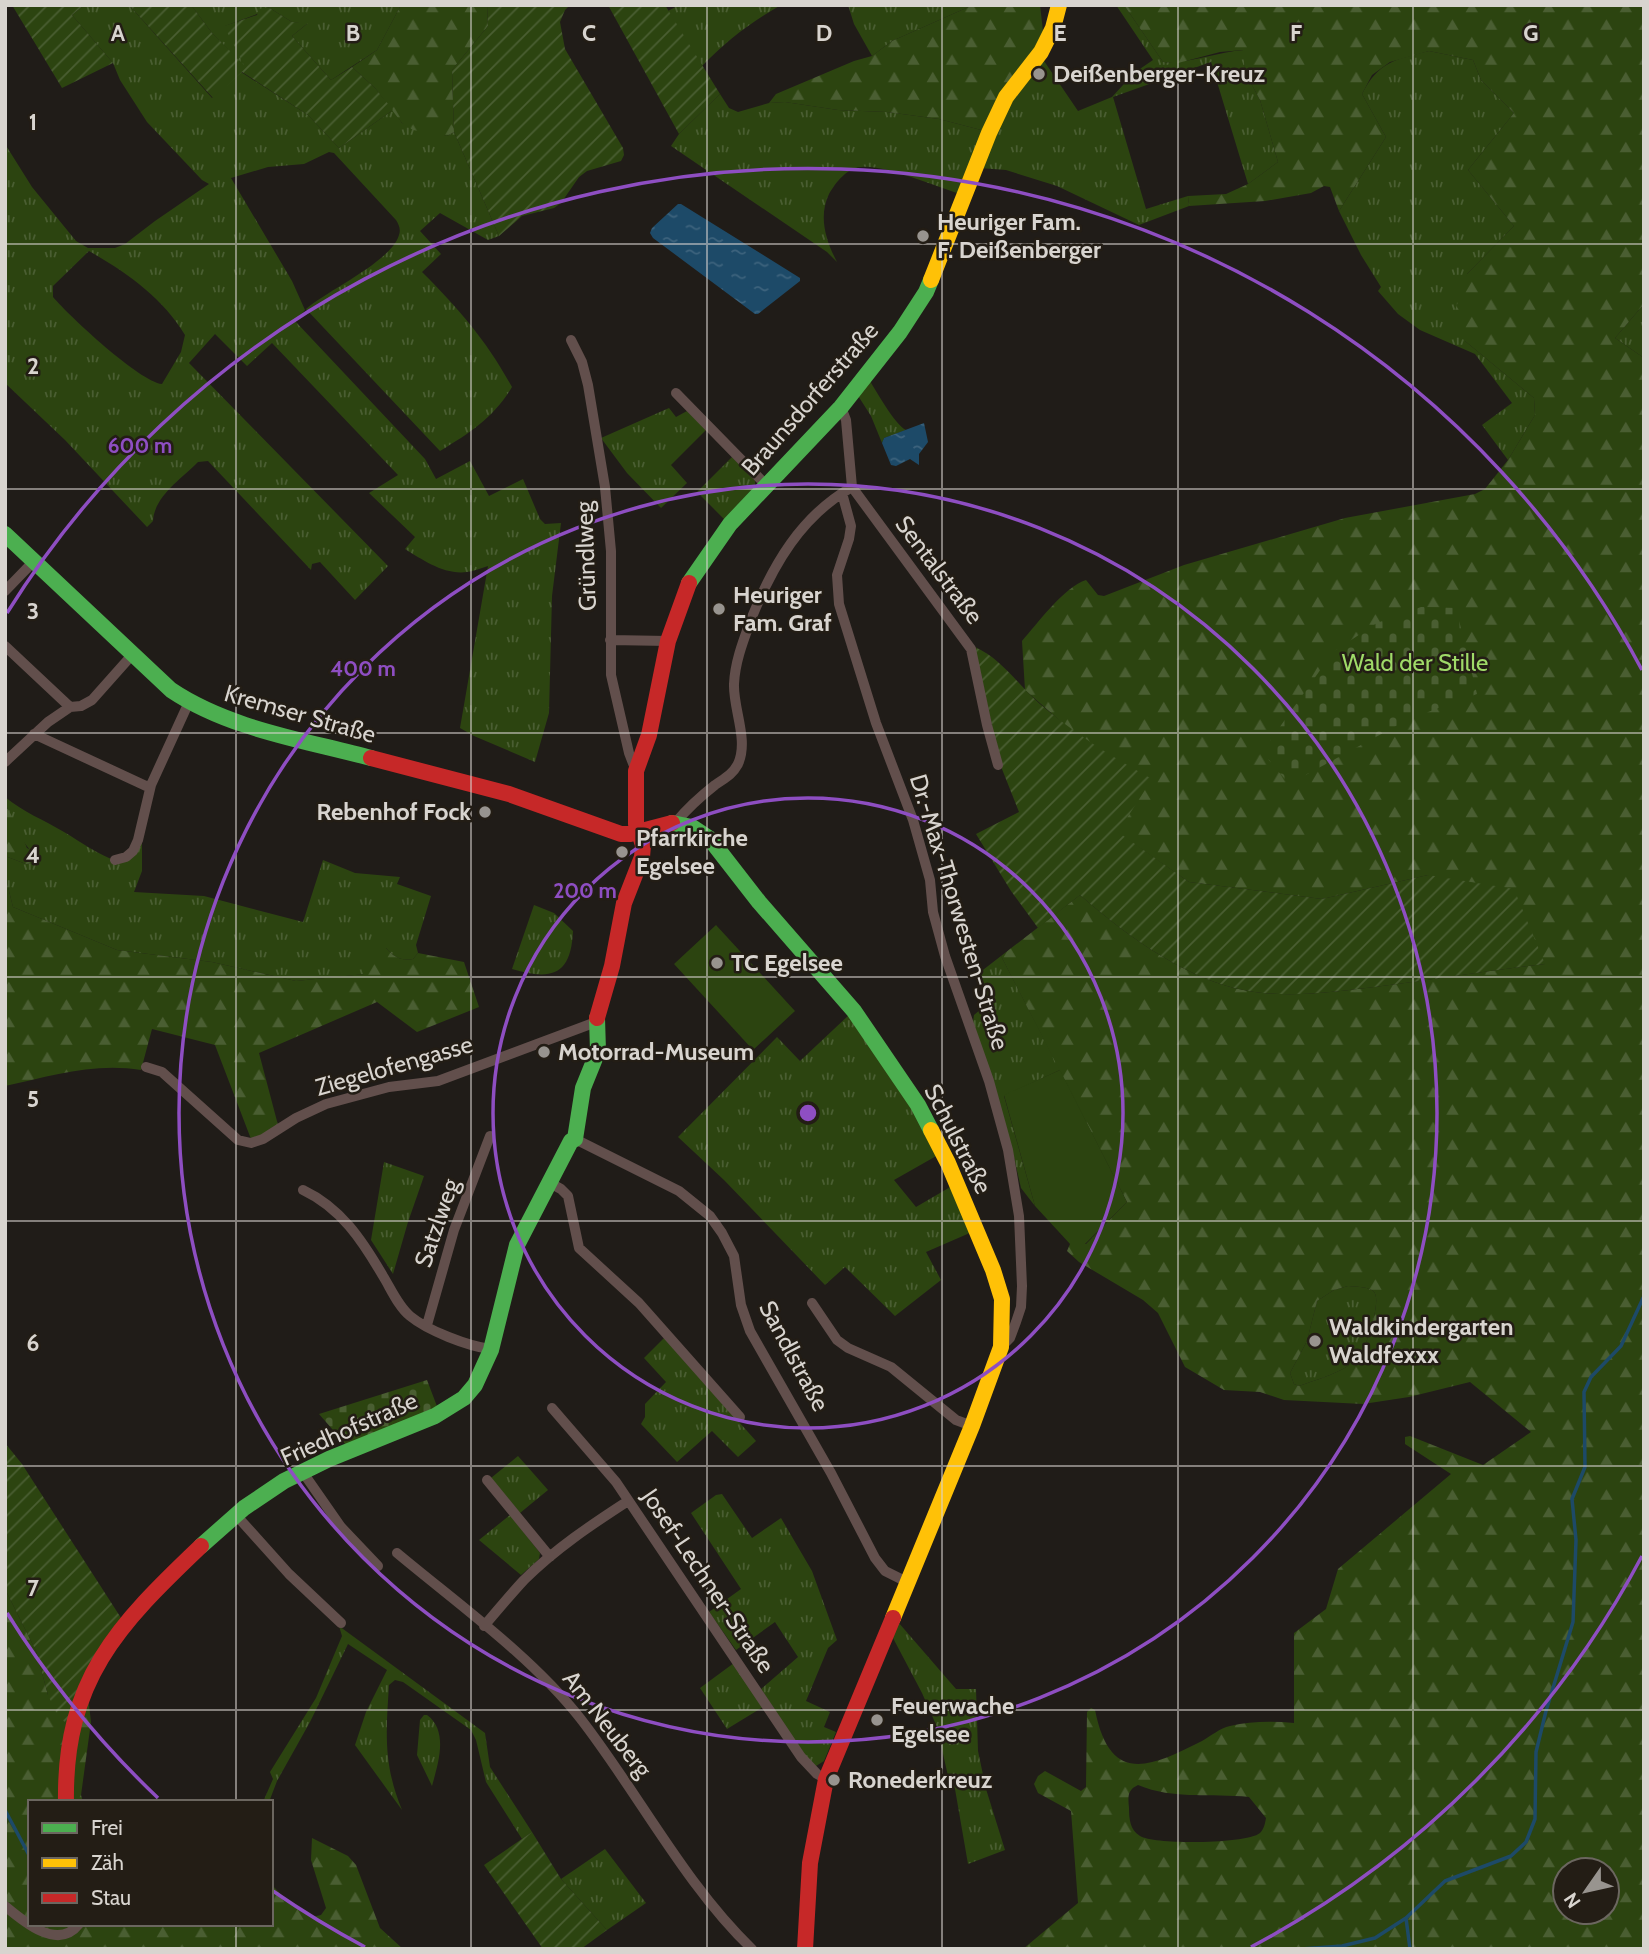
<svg xmlns="http://www.w3.org/2000/svg" width="1649" height="1954" viewBox="0 0 1649 1954" font-family="Cabin,sans-serif">
  <defs>
    <pattern id="grass-tufts" width="24" height="20" patternUnits="userSpaceOnUse" patternTransform="scale(1.75)"><rect width="24" height="20" fill="#2c4410"/><path d="M3 7l-1-3M5 7V3M7 7l1-3M15 17l-1-3M17 17v-4M19 17l1-3" fill="none" stroke="#4a5e32"/></pattern>
    <pattern id="forest-firs" width="22" height="20" patternUnits="userSpaceOnUse" patternTransform="scale(1.75)"><rect width="22" height="20" fill="#2c4410"/><path d="M5 1l3.5 6h-7zM16 11l3.5 6h-7z" fill="#4a5e32"/></pattern>
    <pattern id="cemetery-stones" width="16" height="16" patternUnits="userSpaceOnUse" patternTransform="scale(1.75)"><rect width="16" height="16" fill="#2c4410"/><path d="M2 7V4a2 2 0 0 1 4 0v3zM10 15v-3a2 2 0 0 1 4 0v3z" fill="#4a5e32"/></pattern>
    <pattern id="garden-furrows" width="10" height="10" patternUnits="userSpaceOnUse" patternTransform="scale(1.75)"><rect width="10" height="10" fill="#2c4410"/><path d="M-1 1l2-2M0 10L10 0M9 11l2-2" fill="none" stroke="#4a5e32"/></pattern>
    <pattern id="water-ripples" width="26" height="14" patternUnits="userSpaceOnUse" patternTransform="scale(1.75)"><rect width="26" height="14" fill="#1d4a68"/><path d="M2 4q2-2 4 0t4 0M15 11q2-2 4 0t4 0" fill="none" stroke="#3d637d"/></pattern>
  </defs>
  <rect width="100%" height="100%" fill="#201c18"/>
  <path fill="url(#grass-tufts)" fill-rule="evenodd" d="M 84,5 L 129,5 L 212,98 L 241,72 L 308,115 L 339,148 L 393,110 L 402,123 L 447,136 L 454,132 L 499,236 L 488,240 L 440,213 L 420,231 L 441,254 L 422,272 C 460,310 486,340 512,387 C 493,418 471,432 440,451 L 306,309 C 328,290 392,261 399,235 C 401,229 399,225 396,220 L 334,153 L 329,152 L 304,164 L 268,167 L 231,178 L 292,281 L 305,310 L 295,321 L 425,459 L 436,479 L 470,461 L 489,496 L 523,479 L 540,519 L 545,524 L 561,523 L 552,596 L 549,713 L 535,762 L 474,736 L 460,728 L 488,566 C 481,568 474,571 467,572 C 444,575 423,560 405,549 L 415,537 L 369,493 L 398,475 L 272,343 L 247,366 L 215,334 L 189,363 L 388,566 L 355,600 L 320,562 L 312,564 L 311,570 L 208,461 L 198,462 C 181,479 154,497 153,521 L 147,527 L 65,440 L 5,383 L 5,144 L 32,187 L 76,241 L 88,248 L 115,248 L 125,244 L 155,221 L 209,184 L 202,180 L 147,122 L 120,80 L 113,63 L 72,15 ZM 89,251 C 126,272 163,298 185,335 L 181,352 L 162,384 C 140,382 69,316 53,297 L 53,286 Z
    M 191,5 L 401,5 L 377,50 L 331,80 L 292,36 L 307,24 L 292,22 L 268,7 L 257,14 L 225,26 L 246,68 L 212,33 Z
    M 679,5 L 781,5 C 751,22 726,41 702,66 L 668,11 Z
    M 848,5 L 973,5 L 892,41 L 872,56 L 854,24 Z
    M 1116,5 L 1124,5 L 1163,62 C 1190,64 1216,52 1244,50 L 1245,72 L 1260,100 L 1278,162 L 1248,184 L 1211,62 L 1113,97 L 1146,209 L 1188,196 L 1189,206 L 1139,225 L 1057,186 L 1006,170 L 979,168 L 1009,99 L 1042,58 L 1078,111 L 1112,97 L 1134,73 L 1153,60 Z
    M 1429,51 L 1473,60 L 1481,80 L 1514,113 L 1468,170 L 1514,226 L 1467,274 L 1465,341 L 1534,398 L 1535,415 L 1508,460 L 1482,425 L 1512,403 L 1475,354 L 1420,330 L 1398,314 L 1378,291 L 1381,287 L 1361,255 L 1339,211 L 1386,137 L 1362,94 C 1379,61 1395,60 1429,51 Z
    M 720,94 L 729,108 L 738,112 L 769,103 L 785,102 L 838,110 L 887,112 L 939,119 L 985,131 L 961,194 C 936,187 885,164 861,167 C 847,168 836,182 829,194 C 818,217 826,241 837,262 L 827,252 L 671,146 L 679,134 Z
    M 1644,304 L 1644,358 L 1615,338 Z
    M 867,376 C 875,389 895,425 906,430 L 884,438 L 882,443 L 871,416 L 855,391 Z
    M 669,408 L 676,417 L 687,411 L 706,430 L 671,465 L 687,483 L 661,508 L 627,473 L 601,438 Z
    M 732,457 L 755,481 L 755,486 L 724,519 L 697,492 Z
    M 5,797 C 23,812 44,820 64,832 C 82,843 98,854 118,862 L 142,840 L 142,871 L 134,892 L 204,896 L 303,922 L 323,860 L 355,873 L 400,877 L 397,884 L 431,896 L 416,945 L 418,953 L 413,959 C 400,961 394,957 386,948 L 365,974 L 296,981 L 212,962 L 117,950 L 13,907 L 5,875 L 5,856 L 26,864 L 35,863 L 39,860 C 29,851 17,833 12,821 C 9,814 10,810 5,805 Z
    M 534,905 L 554,913 L 573,931 C 571,975 552,981 512,969 Z
    M 1001,956 L 1060,1070 L 1004,1096 L 1035,1206 L 1021,1188 L 1012,1149 L 973,1022 L 974,1015 L 987,1004 L 987,996 L 979,973 Z
    M 850,1014 L 914,1107 L 938,1155 L 894,1180 L 916,1207 L 952,1186 L 972,1232 L 926,1252 L 941,1280 L 895,1316 L 845,1267 L 825,1285 L 724,1180 L 678,1137 L 777,1037 L 800,1061 Z
    M 384,1162 L 424,1176 L 408,1222 L 393,1274 L 371,1240 Z
    M 1348,1286 C 1356,1287 1369,1286 1374,1292 C 1382,1300 1366,1350 1358,1358 C 1343,1373 1318,1379 1299,1386 L 1294,1384 L 1290,1373 L 1307,1341 L 1317,1301 L 1334,1290 Z
    M 664,1338 L 756,1441 L 738,1457 L 712,1431 L 677,1462 L 641,1424 L 645,1417 L 645,1404 L 666,1382 L 644,1358 Z
    M 518,1456 L 548,1490 L 520,1513 L 491,1478 Z
    M 722,1494 L 752,1538 L 781,1518 L 812,1571 L 837,1640 L 828,1648 L 806,1701 L 830,1712 L 824,1727 L 836,1732 L 824,1761 L 816,1766 L 811,1764 L 761,1689 L 798,1657 L 775,1622 L 736,1650 L 709,1612 L 741,1589 L 691,1513 L 716,1495 Z
    M 510,1515 L 540,1553 L 539,1559 L 521,1575 L 479,1540 Z
    M 898,1622 L 956,1689 L 976,1689 L 978,1751 L 986,1789 L 1005,1850 L 968,1864 L 955,1789 L 948,1776 L 937,1727 L 922,1693 L 893,1638 Z
    M 339,1626 L 485,1733 L 490,1767 L 532,1832 L 522,1839 L 486,1782 L 476,1740 L 471,1730 L 403,1682 L 395,1680 L 389,1685 C 386,1732 383,1764 402,1810 L 355,1745 L 366,1712 L 387,1670 L 348,1644 L 310,1722 L 277,1781 L 269,1802 L 263,1802 L 273,1779 L 270,1772 L 316,1698 L 342,1636 Z
    M 734,1663 L 763,1707 L 727,1729 L 700,1688 Z
    M 424,1715 L 427,1715 C 449,1731 438,1764 432,1786 L 417,1755 L 420,1720 Z
    M 605,1849 L 646,1903 L 607,1930 L 561,1879 Z"/>
  <path fill="url(#forest-firs)" fill-rule="evenodd" d="M 401,5 L 487,5 L 488,26 L 452,70 L 454,132 L 447,136 L 413,130 L 402,123 L 375,88 L 352,67 L 377,50 Z
    M 973,5 L 1040,5 L 1044,40 L 985,131 L 939,119 L 887,112 L 838,110 L 785,102 L 769,103 L 776,94 L 854,61 L 872,56 L 892,41 Z
    M 1124,5 L 1644,5 L 1644,304 L 1615,338 L 1644,358 L 1644,1949 L 1023,1949 L 1078,1903 L 1071,1811 L 1038,1793 L 1034,1784 L 1038,1776 L 1045,1771 L 1081,1791 L 1086,1787 L 1087,1712 L 1091,1708 L 1095,1710 C 1110,1785 1149,1768 1202,1741 C 1211,1736 1220,1728 1230,1726 C 1251,1721 1273,1721 1294,1723 L 1294,1633 L 1326,1609 L 1338,1569 L 1451,1474 L 1405,1444 L 1405,1437 L 1410,1436 L 1483,1465 L 1531,1432 L 1470,1382 L 1409,1397 L 1363,1404 L 1284,1400 L 1260,1392 L 1224,1390 L 1185,1367 L 1158,1313 L 1143,1300 L 1079,1262 L 1067,1251 L 1070,1244 L 1086,1244 L 1127,1202 L 1001,956 L 1080,895 C 1122,932 1179,974 1234,988 C 1282,1000 1333,992 1382,986 C 1436,979 1491,970 1545,964 L 1428,875 L 1322,899 L 1189,882 L 1117,832 L 1106,754 L 1066,726 L 1025,690 L 1022,641 C 1037,624 1065,586 1086,580 L 1098,595 L 1104,596 L 1184,565 L 1345,518 L 1475,494 L 1485,489 L 1508,460 L 1535,415 L 1534,398 L 1465,341 L 1453,317 L 1467,274 L 1514,226 L 1468,170 L 1514,113 L 1481,80 L 1473,60 L 1429,51 L 1390,62 L 1372,75 L 1362,94 L 1386,137 L 1339,211 L 1330,187 L 1324,186 L 1311,193 L 1265,201 L 1189,206 L 1188,196 L 1226,194 L 1248,184 L 1278,162 L 1260,100 L 1245,72 L 1243,50 L 1220,52 L 1178,63 L 1163,62 ZM 1348,1286 C 1355,1287 1369,1286 1374,1292 C 1382,1300 1366,1350 1358,1358 C 1343,1373 1318,1379 1299,1386 L 1294,1384 L 1290,1373 L 1307,1341 L 1317,1301 L 1334,1290 ZM 1138,1785 C 1174,1800 1211,1793 1249,1797 L 1266,1818 C 1265,1824 1264,1829 1260,1833 C 1247,1844 1155,1845 1140,1836 C 1130,1830 1129,1819 1129,1808 C 1128,1797 1127,1790 1138,1785 ZM 1565,1870 L 1607,1870 L 1607,1912 L 1565,1912 Z
    M 5,805 C 8,807 26,844 27,848 L 39,854 L 39,860 L 35,863 L 26,864 L 5,856 Z
    M 5,875 L 13,907 L 117,950 L 212,962 L 296,981 L 364,974 C 364,958 368,946 386,948 C 394,957 400,961 413,959 L 418,953 L 464,962 L 479,1007 L 417,1032 L 377,1002 L 259,1053 L 278,1125 L 261,1136 L 251,1139 L 215,1045 L 152,1029 L 141,1070 C 95,1062 50,1076 5,1086 Z
    M 5,1589 L 36,1651 L 48,1695 L 88,1697 L 91,1722 L 81,1795 L 83,1802 L 30,1802 L 30,1924 L 271,1924 L 271,1884 L 290,1904 L 312,1917 L 321,1915 L 326,1908 L 311,1860 L 312,1838 L 348,1856 L 356,1865 L 380,1928 L 403,1949 L 5,1949 Z"/>
  <path fill="url(#cemetery-stones)" d="M 1421,607 L 1456,608 L 1477,694 L 1409,719 L 1289,784 L 1262,752 L 1333,652 L 1377,623 Z
    M 427,1380 L 438,1409 L 346,1445 L 319,1414 Z"/>
  <path fill="url(#garden-furrows)" d="M 12,5 L 84,5 L 72,15 L 113,63 L 62,88 Z
    M 129,5 L 191,5 L 212,33 L 244,65 L 224,26 L 257,15 L 259,9 L 268,7 L 292,22 L 308,23 L 292,36 L 331,80 L 352,67 L 375,88 L 393,110 L 339,148 L 308,115 L 242,72 L 213,98 Z
    M 487,5 L 570,5 L 565,10 L 560,22 L 565,49 L 623,148 L 624,155 L 621,161 L 587,171 L 579,177 L 561,203 L 554,208 L 522,216 L 499,236 L 454,132 L 452,70 L 488,26 Z
    M 608,5 L 665,5 L 720,94 L 679,134 Z
    M 975,647 C 1002,659 1018,685 1040,704 C 1075,734 1112,757 1152,779 L 1118,832 L 1189,882 L 1322,899 L 1428,875 L 1514,889 L 1545,964 C 1491,970 1437,979 1382,986 C 1333,992 1282,1000 1234,988 C 1179,974 1122,932 1080,895 L 1038,928 L 1011,891 L 976,834 L 1019,812 L 1000,764 Z
    M 5,1443 L 22,1464 L 123,1621 L 68,1726 L 56,1712 L 48,1695 L 36,1651 L 5,1589 Z
    M 532,1832 L 561,1879 L 607,1930 L 581,1949 L 543,1949 L 484,1865 Z"/>
  <path fill="#2c4410" d="M 716,925 L 795,1011 L 753,1050 L 674,964 Z
    M 1060,1070 L 1127,1202 L 1085,1244 L 1070,1244 L 1035,1206 L 1004,1095 Z"/>
  <path fill="url(#water-ripples)" d="M 678,204 L 681,204 L 800,278 L 800,281 L 758,314 L 755,314 L 653,238 L 650,233 L 652,228 Z
    M 924,423 L 928,442 L 919,454 L 919,465 L 910,459 L 896,466 L 891,465 L 882,443 L 884,438 Z"/>
  <g fill="none" stroke-linecap="round" stroke-linejoin="round">
    <path stroke="#1d4a68" stroke-width="3.5" d="M 5,1810 L 30,1857
      M 1406,1918 L 1410,1949
      M 1301,1949 L 1342,1946 L 1375,1938 L 1406,1918 L 1445,1881 L 1511,1856 L 1526,1842 L 1535,1819 L 1536,1752 L 1546,1711 L 1573,1622 L 1576,1540 L 1572,1499 L 1585,1467 L 1584,1392 L 1591,1377 L 1621,1346 L 1644,1296"/>
    <path stroke="#624f4c" stroke-width="10" d="M 571,340 L 582,362 L 588,385 L 605,487 L 611,551 L 611,675 L 629,753 L 636,771
      M 676,393 L 766,485
      M 841,407 L 846,420 L 852,487 L 971,649 L 987,725 L 998,765
      M 842,493 L 851,526 L 849,539 L 837,575 L 839,604 L 876,723 L 913,820 L 930,880 L 933,912 L 945,956 L 989,1081 L 1008,1150 L 1019,1216 L 1022,1286 L 1021,1307 L 1016,1322 L 1010,1338 L 1001,1347
      M 5,591 L 34,561
      M 610,640 L 668,641
      M 5,646 L 70,707
      M 34,734 L 146,786 L 151,785
      M 5,762 L 48,722 L 70,707 L 81,706 L 92,700 L 132,655
      M 676,822 C 687,809 701,796 715,785 C 725,778 732,775 738,764 C 749,740 733,709 734,684 C 735,661 744,639 752,617 C 773,565 801,516 852,487
      M 115,860 L 126,857 L 133,851 L 138,840 L 151,785 L 189,702
      M 146,1067 L 162,1072 L 238,1140 L 251,1143 L 263,1139 L 296,1118 L 326,1104 L 389,1087 L 438,1081 L 596,1022
      M 575,1139 L 679,1191 L 710,1216 L 722,1233 L 734,1256 L 741,1305 L 750,1331 L 831,1473 L 875,1558 L 885,1571 L 907,1582
      M 550,1183 L 561,1189 L 568,1196 L 579,1248 L 639,1303 L 740,1417
      M 303,1190 C 341,1208 362,1240 383,1276 C 391,1289 398,1306 410,1316 C 428,1331 468,1346 490,1349
      M 812,1303 L 837,1340 L 848,1348 L 891,1367 L 956,1420 L 972,1426
      M 427,1325 L 454,1230 L 490,1136
      M 552,1408 L 616,1482 L 801,1757 L 817,1774 L 826,1779
      M 302,1471 L 341,1527 L 378,1566
      M 487,1480 L 550,1557
      M 236,1515 L 289,1574 L 341,1623
      M 397,1553 C 458,1604 531,1656 580,1718 C 637,1791 685,1885 752,1949
      M 484,1626 C 497,1611 510,1595 524,1580 C 555,1549 591,1525 628,1501
      M 5,1906 C 24,1922 58,1951 79,1924"/>
    <path stroke="#4caf50" stroke-width="16" d="M 5,534 L 171,690 C 229,729 304,740 371,758
      M 689,583 L 730,524 L 841,407 L 900,332 L 926,292 L 931,280
      M 672,823 L 692,827 L 710,839 L 759,902 L 854,1011 L 918,1105 L 931,1130
      M 201,1546 L 244,1508 L 284,1481 L 329,1459 L 435,1416 L 464,1398 L 475,1385 L 491,1350 L 517,1245 L 571,1141 L 575,1139 L 583,1088 L 598,1051 L 597,1018"/>
    <path stroke="#ffc107" stroke-width="16" d="M 931,280 L 989,133 L 1006,97 L 1041,52 L 1053,28 L 1059,5
      M 893,1618 L 972,1426 L 1001,1347 L 1002,1299 L 993,1270 L 948,1163 L 931,1130"/>
    <path stroke="#c62828" stroke-width="16" d="M 371,758 L 509,794 L 621,834 L 630,834 L 672,823
      M 597,1018 L 612,966 L 624,903 L 642,857 L 643,845 L 636,824 L 636,771 L 649,735 L 668,641 L 689,583
      M 66,1802 C 64,1680 118,1625 201,1546
      M 805,1949 L 810,1863 L 826,1779 L 893,1618"/>
  </g>
  <path fill="none" stroke="#d8d4cf" stroke-width="2" stroke-opacity="0.55" d="M 236,5 L 236,1802M 471,5 L 471,1949M 707,5 L 707,1949M 942,5 L 942,1949M 1178,5 L 1178,1949M 1413,5 L 1413,1949M 5,244 L 1644,244M 5,489 L 1644,489M 5,733 L 1644,733M 5,977 L 1644,977M 5,1221 L 1644,1221M 5,1466 L 1644,1466M 5,1710 L 1644,1710M 236,1924 L 236,1949"/>
  <g fill="none" stroke="#8e4ec2" stroke-width="3.5">
    <circle cx="808" cy="1113" r="315"/>
    <circle cx="808" cy="1113" r="629"/>
    <path d="M1642 1556A944 944 0 0 1 1251 1947M365 1947A944 944 0 0 1 273 1891M158 1798A944 944 0 0 1 7 1613M7 613A944 944 0 0 1 1642 670"/>
  </g>
  <g fill="#98948f" stroke="#231d15" stroke-width="2.5">
    <circle cx="1039" cy="74" r="7"/>
    <circle cx="923" cy="236" r="7"/>
    <circle cx="719" cy="609" r="7"/>
    <circle cx="485" cy="812" r="7"/>
    <circle cx="622" cy="852" r="7"/>
    <circle cx="717" cy="963" r="7"/>
    <circle cx="544" cy="1052" r="7"/>
    <circle cx="1315" cy="1341" r="7"/>
    <circle cx="877" cy="1720" r="7"/>
    <circle cx="834" cy="1780" r="7"/>
  </g>
  <g text-anchor="middle" stroke-width="5" stroke-linejoin="round" paint-order="stroke">
    <g font-size="24" font-weight="bold" fill="#d8d4cf" stroke="#231d15" text-anchor="start">
      <text x="1053" y="82">Deißenberger-Kreuz</text>
      <text x="937" y="230">Heuriger Fam.<tspan x="937" dy="28">F. Deißenberger</tspan></text>
      <text x="733" y="603">Heuriger<tspan x="733" dy="28">Fam. Graf</tspan></text>
      <text x="471" y="820" text-anchor="end">Rebenhof Fock</text>
      <text x="636" y="846">Pfarrkirche<tspan x="636" dy="28">Egelsee</tspan></text>
      <text x="731" y="971">TC Egelsee</text>
      <text x="558" y="1060">Motorrad-Museum</text>
      <text x="1329" y="1335">Waldkindergarten<tspan x="1329" dy="28">Waldfexxx</tspan></text>
      <text x="891" y="1714">Feuerwache<tspan x="891" dy="28">Egelsee</tspan></text>
      <text x="848" y="1788">Ronederkreuz</text>
    </g>
    <g font-size="24" fill="#d8d4cf" stroke="#231d15">
      <text transform="translate(810 399) rotate(-49)" y="8">Braunsdorferstraße</text>
      <text transform="translate(586 556) rotate(-92)" y="8">Gründlweg</text>
      <text transform="translate(939 570) rotate(53)" y="8">Sentalstraße</text>
      <text transform="translate(300 714) rotate(16)" y="8">Kremser Straße</text>
      <text transform="translate(959 912) rotate(73)" y="8">Dr.-Max-Thorwesten-Straße</text>
      <text transform="translate(394 1066) rotate(-16)" y="8">Ziegelofengasse</text>
      <text transform="translate(958 1139) rotate(63)" y="8">Schulstraße</text>
      <text transform="translate(437 1223) rotate(-71)" y="8">Satzlweg</text>
      <text transform="translate(794 1356) rotate(62)" y="8">Sandlstraße</text>
      <text transform="translate(349 1429) rotate(-24)" y="8">Friedhofstraße</text>
      <text transform="translate(708 1581) rotate(56)" y="8">Josef-Lechner-Straße</text>
      <text transform="translate(607 1724) rotate(52)" y="8">Am Neuberg</text>
    </g>
    <g font-size="24" fill="#9fda68" stroke="#231d15">
      <text x="1415" y="671">Wald der Stille</text>
    </g>
  </g>
  <g font-size="23" text-anchor="middle" font-weight="bold" fill="#d8d4cf" stroke="#231d15" stroke-width="5" stroke-linejoin="round" paint-order="stroke">
    <text x="118" y="41">A</text>
    <text x="353" y="41">B</text>
    <text x="589" y="41">C</text>
    <text x="824" y="41">D</text>
    <text x="1060" y="41">E</text>
    <text x="1296" y="41">F</text>
    <text x="1531" y="41">G</text>
    <text x="33" y="130">1</text>
    <text x="33" y="374">2</text>
    <text x="33" y="619">3</text>
    <text x="33" y="863">4</text>
    <text x="33" y="1107">5</text>
    <text x="33" y="1351">6</text>
    <text x="33" y="1596">7</text>
  </g>
  <circle cx="808" cy="1113" r="10" fill="#8e4ec2" stroke="#231d15" stroke-width="3.5"/>
  <g font-size="21" text-anchor="middle" font-weight="bold" fill="#8e4ec2" stroke="#231d15" stroke-width="5" stroke-linejoin="round" paint-order="stroke">
    <text x="140" y="453">600 m</text>
    <text x="363" y="676">400 m</text>
    <text x="585" y="898">200 m</text>
  </g>
  <rect width="1649" height="1954" fill="none" stroke="#d8d4cf" stroke-width="14"/>
  <rect x="28" y="1800" width="245" height="126" fill="#231d15" stroke="#6b665f" stroke-width="2"/>
  <rect x="42" y="1823" width="35" height="10" fill="#4caf50" stroke="#6b665f" stroke-width="2"/>
  <text x="91" y="1835" font-size="21" fill="#d8d4cf">Frei</text>
  <rect x="42" y="1858" width="35" height="10" fill="#ffc107" stroke="#6b665f" stroke-width="2"/>
  <text x="91" y="1870" font-size="21" fill="#d8d4cf">Zäh</text>
  <rect x="42" y="1893" width="35" height="10" fill="#c62828" stroke="#6b665f" stroke-width="2"/>
  <text x="91" y="1905" font-size="21" fill="#d8d4cf">Stau</text>
  <g transform="translate(1586 1891) rotate(236)"><circle r="33" fill="#231d15" stroke="#6b665f" stroke-width="2"/>
  <path d="M0-5L12 26L0 18L-12 26Z" fill="#98948f"/>
  <text y="-10" font-size="19" font-weight="bold" text-anchor="middle" fill="#d8d4cf">N</text>
  </g>
</svg>
